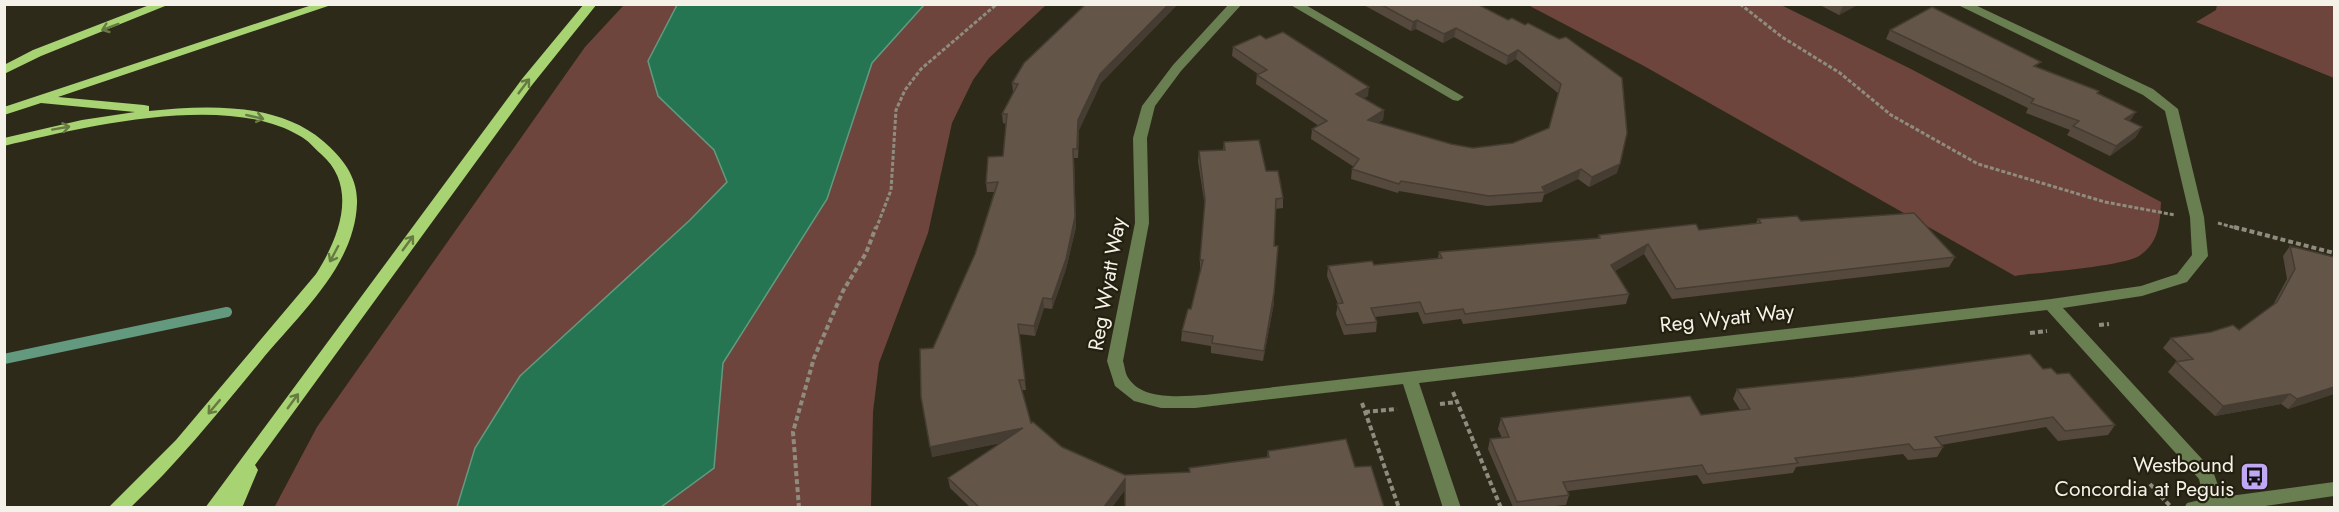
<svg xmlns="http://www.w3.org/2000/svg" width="2339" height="512" viewBox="0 0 2339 512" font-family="Jost,sans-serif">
  <rect width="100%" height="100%" fill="#2e2a1a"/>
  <path fill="#6e453c" d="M 624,5 L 1046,5 L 989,58 L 973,80 L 952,123 L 928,233 L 879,363 L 873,412 L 871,507 L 274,508 L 317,427 L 585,47 Z
    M 1528,5 L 1781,5 L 1911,69 L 2161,202 C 2160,223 2159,243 2139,256 C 2120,267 2040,272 2015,276 L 1644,66 Z
    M 2217,5 L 2334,5 L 2334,78 L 2196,22 L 2216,10 Z"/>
  <path fill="#257552" stroke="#639a7f" stroke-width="1.5" d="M 677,5 L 924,5 L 872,63 L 827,199 L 723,363 L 714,468 L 661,507 L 457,507 L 475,448 L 520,376 L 690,220 L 727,182 L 714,150 L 658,96 L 648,61 Z"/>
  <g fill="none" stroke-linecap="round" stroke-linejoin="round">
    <path stroke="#639a7f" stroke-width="10" d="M 4,359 L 227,312"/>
    <path stroke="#8f8c7f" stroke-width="3" stroke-dasharray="4 2" stroke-linecap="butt" d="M 1740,4 L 1782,37 L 1840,73 L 1891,115 L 1978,164 L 2105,202 L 2175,215
      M 2218,223 L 2239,229
      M 876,229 L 891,190 L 896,110 L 905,90 L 921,69 L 997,4"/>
    <path stroke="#8f8c7f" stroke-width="4" stroke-dasharray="5 3" stroke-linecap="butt" d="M 2234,227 L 2334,253
      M 2099,325 L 2109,324
      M 2030,333 L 2047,331
      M 1453,392 L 1501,508
      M 1362,403 L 1399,508
      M 1440,404 L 1457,402
      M 1365,412 L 1397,409
      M 2150,484 L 2170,506
      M 799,508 L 793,432 L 814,358 L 843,291 L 866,253 L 876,227"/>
    <path fill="#697e51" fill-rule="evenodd" d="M 1229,4 L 1242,4 L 1181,71 L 1155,106 L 1147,138 L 1149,223 L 1123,361 C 1125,367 1125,374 1129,379 C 1144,401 1182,396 1205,395 L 2051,299 L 2141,286 L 2177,274 L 2192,255 L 2190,217 L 2165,111 L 2143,95 L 1956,4 L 1973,4 L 2153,89 L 2178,109 L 2204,217 L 2208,256 L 2187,282 L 2142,296 L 2063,308 L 2213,471 L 2222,497 L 2334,482 L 2334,496 L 2251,508 L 2184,508 L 2187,503 L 2204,499 L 2199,479 L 2047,310 L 1419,383 L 1461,508 L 1443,508 L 1403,384 L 1195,408 L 1161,408 L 1134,401 L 1115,386 L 1107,361 L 1135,223 L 1133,138 L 1142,106 L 1173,65 Z
      M 1289,4 L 1304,4 L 1464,97 L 1458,101 L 1453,100 Z"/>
    <path fill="#a8d373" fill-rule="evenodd" d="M 152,4 L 170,4 L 41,56 L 4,74 L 4,65 L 33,50 Z
      M 315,4 L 334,4 L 58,97 L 144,105 L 149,106 L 149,111 C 206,105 278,102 323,141 C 342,157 358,177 357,203 C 355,267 297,316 260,362 C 218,413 178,463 130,508 L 108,508 L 176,440 L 316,274 C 339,238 359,187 321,154 C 314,148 308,140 300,136 C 228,92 82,127 4,146 L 4,138 L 82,120 L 135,112 L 41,103 L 4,115 L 4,107 Z
      M 584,4 L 597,4 L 532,85 L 255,465 L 258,470 L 242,508 L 205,508 L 522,79 Z"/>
  </g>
  <path fill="#55493d" d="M 1086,4 L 1178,4 L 1101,83 L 1079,130 L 1078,158 L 1074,158 L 1076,227 L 1066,269 L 1052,309 L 1044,308 L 1035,336 L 1019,334 L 1026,390 L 1022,390 L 1031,423 L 1062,447 L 1125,475 L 1189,473 L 1189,468 L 1267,457 L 1268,451 L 1355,467 L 1371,466 L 1384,507 L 1125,507 L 1125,490 L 1112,507 L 970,507 L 950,488 L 948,478 L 1001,443 L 932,457 L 933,348 L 975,254 L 994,192 L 987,192 L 986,183 L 1003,156 L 1006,124 L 1003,123 L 1002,114 L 1013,92 L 1012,83 Z
    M 1362,4 L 1477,4 L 1508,20 L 1525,25 L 1617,173 L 1589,187 L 1578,179 L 1544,195 L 1542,202 L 1487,206 L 1399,191 L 1398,193 L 1351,179 L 1352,169 L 1354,167 L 1311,139 L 1312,129 L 1319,126 L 1256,84 L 1257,75 L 1258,74 L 1232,56 L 1233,47 L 1266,39 L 1368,96 L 1364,98 L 1384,110 L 1383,120 L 1378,123 L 1451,144 L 1473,148 L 1513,143 L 1549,128 L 1558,93 L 1516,59 L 1506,65 L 1454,37 L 1443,43 L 1416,29 L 1411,31 Z
    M 1818,4 L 1859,4 L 1839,15 Z
    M 1890,30 L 2038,68 L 2097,94 L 2130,121 L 2136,137 L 2110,156 L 2067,135 L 2070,130 L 2026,113 L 2028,108 L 1886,39 Z
    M 1224,142 L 1266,171 L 1283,198 L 1283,208 L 1275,209 L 1274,303 L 1263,361 L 1211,353 L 1211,346 L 1181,341 L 1182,331 L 1191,309 L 1201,270 L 1200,270 L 1200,260 L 1205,207 L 1198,161 L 1199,151 L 1223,150 Z
    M 1758,219 L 1801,221 L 1955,257 L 1949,267 L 1672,299 L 1644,254 L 1615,271 L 1629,294 L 1626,304 L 1463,324 L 1461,319 L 1423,324 L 1418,312 L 1375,317 L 1377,322 L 1376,332 L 1344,335 L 1336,314 L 1338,304 L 1327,276 L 1328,266 L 1374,265 L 1438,258 L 1439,252 L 1598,238 L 1599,235 L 1699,230 L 1756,223 Z
    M 2290,246 L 2334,394 L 2288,409 L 2281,404 L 2215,416 L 2168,372 L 2176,362 L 2178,362 L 2163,348 L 2171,338 L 2239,330 L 2273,305 L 2287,279 L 2283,256 Z
    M 2043,369 L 2057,374 L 2115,425 L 2108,435 L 2058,441 L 2046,427 L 1941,445 L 1943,447 L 1937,457 L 1908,460 L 1903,454 L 1796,467 L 1793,473 L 1703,484 L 1697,475 L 1568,491 L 1569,495 L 1566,505 L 1544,507 L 1513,507 L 1488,449 L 1490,439 L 1502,438 L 1498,429 L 1501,418 L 1701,415 L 1740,410 L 1733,399 L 1737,389 Z"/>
  <path fill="#453c32" d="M 1169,4 L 1178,4 L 1101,83 L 1079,130 L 1078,158 L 1078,120 L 1100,74 Z
    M 1846,4 L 1859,4 L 1839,15 L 1843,6 Z
    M 1417,20 L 1416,29 L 1411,31 L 1413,22 Z
    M 1456,28 L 1454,37 L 1443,43 L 1444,34 Z
    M 1518,50 L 1516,59 L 1506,65 L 1508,56 Z
    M 1369,87 L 1368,96 L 1355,103 L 1356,94 Z
    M 1384,110 L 1383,120 L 1367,129 L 1368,120 Z
    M 2136,112 L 2130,121 L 2125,119 Z
    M 2142,127 L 2136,137 L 2110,156 L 2116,146 Z
    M 1074,158 L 1076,227 L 1066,269 L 1052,309 L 1052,299 Z
    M 1620,164 L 1617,173 L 1589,187 L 1592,177 Z
    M 1581,169 L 1578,179 L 1544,195 L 1545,192 L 1542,187 Z
    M 1648,244 L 1644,254 L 1608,275 L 1611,265 Z
    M 1274,293 L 1274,303 L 1263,361 L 1264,351 Z
    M 1043,298 L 1044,308 L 1035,336 L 1034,326 Z
    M 2334,387 L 2334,394 L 2288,409 L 2297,399 Z
    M 2290,394 L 2281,404 L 2215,416 L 2223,406 Z
    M 1023,428 L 1024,438 L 932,457 L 930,447 Z
    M 1125,479 L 1126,489 L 1112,507 L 1104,507 Z"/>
  <path fill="#635547" stroke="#453c32" stroke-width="1.5" d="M 1086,4 L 1169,4 L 1100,74 L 1078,120 L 1077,149 L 1073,149 L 1075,217 L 1066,259 L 1052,299 L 1043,298 L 1034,326 L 1018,324 L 1025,380 L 1019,380 L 1031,423 L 1033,422 L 1062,447 L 1125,475 L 1190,472 L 1189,468 L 1269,457 L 1268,451 L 1346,439 L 1355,467 L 1371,466 L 1384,507 L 1125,507 L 1125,479 L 1104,507 L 979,507 L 948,478 L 1023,428 L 930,447 L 921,397 L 920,349 L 933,348 L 975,254 L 998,182 L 986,183 L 988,157 L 1003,156 L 1007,114 L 1002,114 L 1018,84 L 1012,83 L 1024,63 Z
    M 1380,4 L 1477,4 L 1508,20 L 1512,18 L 1525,25 L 1528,23 L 1559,39 L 1566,37 L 1622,78 L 1627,133 L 1620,164 L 1592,177 L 1581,169 L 1542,187 L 1545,192 L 1489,196 L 1401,181 L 1399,184 L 1352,169 L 1359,159 L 1312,129 L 1327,121 L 1257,75 L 1267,70 L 1233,47 L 1260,35 L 1266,39 L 1283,32 L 1369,87 L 1356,94 L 1384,110 L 1368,120 L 1451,144 L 1473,148 L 1513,143 L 1549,128 L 1561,84 L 1518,50 L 1508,56 L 1456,28 L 1444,34 L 1417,20 L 1413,22 Z
    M 1932,7 L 2041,62 L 2034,66 L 2099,91 L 2097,93 L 2136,112 L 2125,119 L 2142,127 L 2116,146 L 2073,126 L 2079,121 L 2031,103 L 2034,99 L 1890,30 Z
    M 1259,140 L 1266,171 L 1278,171 L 1283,198 L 1276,199 L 1274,246 L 1278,246 L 1274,293 L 1264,351 L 1212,343 L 1213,336 L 1182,331 L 1188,309 L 1191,309 L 1203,260 L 1200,260 L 1205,200 L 1199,151 L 1225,150 L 1224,142 Z
    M 1914,213 L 1955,257 L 1676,289 L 1648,244 L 1611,265 L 1629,294 L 1465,314 L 1463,309 L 1425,314 L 1420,302 L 1371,308 L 1377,322 L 1346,325 L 1337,304 L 1343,303 L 1328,266 L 1372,261 L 1374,265 L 1442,258 L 1439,252 L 1600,238 L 1599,235 L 1696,224 L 1699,230 L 1761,223 L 1758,219 L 1797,216 L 1801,221 Z
    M 2290,246 L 2334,257 L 2334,387 L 2297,399 L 2290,394 L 2223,406 L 2176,362 L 2193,359 L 2171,338 L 2211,332 L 2233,325 L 2239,330 L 2277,302 L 2295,269 Z
    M 2030,354 L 2043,369 L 2051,368 L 2057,374 L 2069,373 L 2115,425 L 2065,431 L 2053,417 L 1935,437 L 1943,447 L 1914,450 L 1909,444 L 1795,458 L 1798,463 L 1707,474 L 1702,465 L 1563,482 L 1569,495 L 1517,502 L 1490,439 L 1509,437 L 1501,418 L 1690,396 L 1701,415 L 1750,409 L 1737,389 L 1854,377 Z"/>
  <defs><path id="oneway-shaft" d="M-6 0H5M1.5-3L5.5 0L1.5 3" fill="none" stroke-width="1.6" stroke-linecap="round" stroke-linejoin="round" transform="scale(1.5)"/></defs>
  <g stroke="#667a42">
    <use href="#oneway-shaft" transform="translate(110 27) rotate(160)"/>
    <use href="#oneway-shaft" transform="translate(524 86) rotate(-53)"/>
    <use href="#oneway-shaft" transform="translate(255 117) rotate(13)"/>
    <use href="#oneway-shaft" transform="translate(61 128) rotate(-10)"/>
    <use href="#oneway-shaft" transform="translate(408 243) rotate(-54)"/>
    <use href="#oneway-shaft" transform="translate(334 254) rotate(118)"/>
    <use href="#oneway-shaft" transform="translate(293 401) rotate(-54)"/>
    <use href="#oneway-shaft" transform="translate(214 407) rotate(130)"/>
  </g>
  <defs>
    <symbol id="bus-square" viewBox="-11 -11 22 22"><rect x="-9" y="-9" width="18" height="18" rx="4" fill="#c0a8f4" stroke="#242010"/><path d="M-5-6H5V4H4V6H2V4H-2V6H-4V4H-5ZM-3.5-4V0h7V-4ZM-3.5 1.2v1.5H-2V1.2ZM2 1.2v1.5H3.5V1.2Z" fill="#111"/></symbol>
  </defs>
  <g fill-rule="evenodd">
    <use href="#bus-square" x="2238" y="460" width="33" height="33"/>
  </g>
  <g text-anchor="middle" stroke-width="4.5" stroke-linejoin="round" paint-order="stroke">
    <g font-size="21" fill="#f4f2e8" stroke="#242010">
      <text transform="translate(1107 284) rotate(-80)" y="7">Reg Wyatt Way</text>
      <text transform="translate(1727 318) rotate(-6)" y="7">Reg Wyatt Way</text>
    </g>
    <g font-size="21" fill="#f4f2e8" stroke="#242010" text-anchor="end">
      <text x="2234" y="472">Westbound<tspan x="2234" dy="24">Concordia at Peguis</tspan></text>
    </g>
  </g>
  <rect width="2339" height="512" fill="none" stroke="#f4f2e8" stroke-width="12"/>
</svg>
